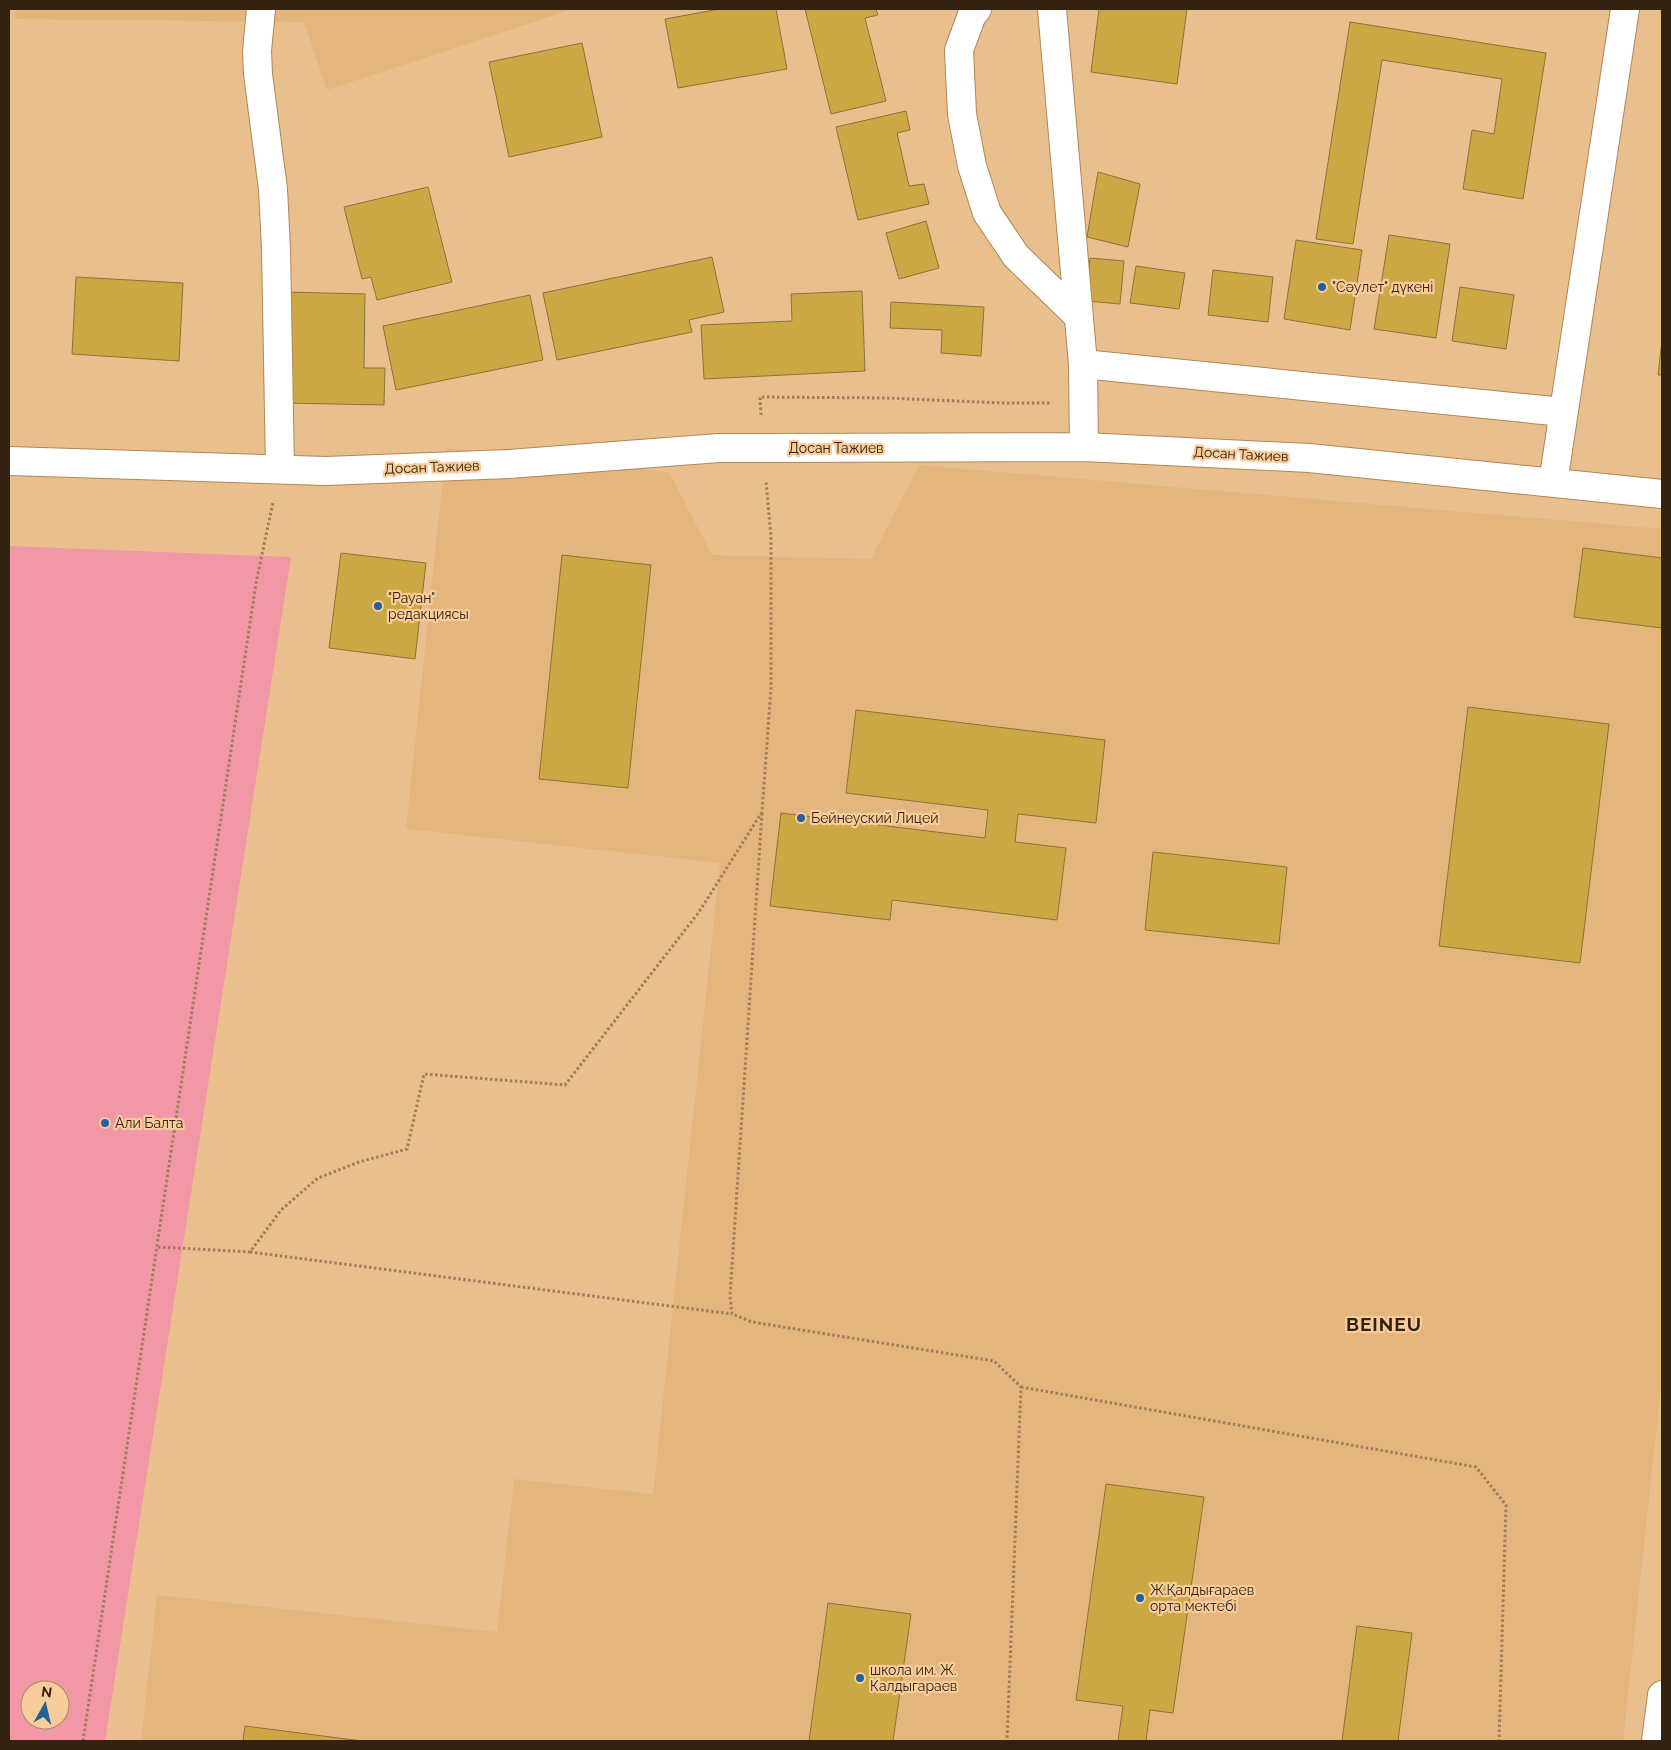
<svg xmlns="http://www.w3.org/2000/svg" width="1671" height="1750" viewBox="0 0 1671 1750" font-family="Raleway,sans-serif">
  <rect width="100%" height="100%" fill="#eabf8e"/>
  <path fill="#e5b57e" d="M 14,9 L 573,9 L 327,90 L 304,22 L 15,19 Z
    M 446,448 L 669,472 L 712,555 L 871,559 L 919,465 L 1662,529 L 1662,1377 L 1623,1741 L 141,1741 L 157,1595 L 497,1632 L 514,1479 L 653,1494 L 720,863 L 406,829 Z"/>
  <path fill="#f297a6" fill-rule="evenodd" d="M 9,546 L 291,557 L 105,1741 L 9,1741 ZM 30,1690 L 60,1690 L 60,1720 L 30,1720 Z"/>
  <path fill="#cca844" stroke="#89733a" d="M 720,9 L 776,9 L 787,69 L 678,88 L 665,19 Z
    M 805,9 L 876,9 L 878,15 L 865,18 L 886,101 L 831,114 Z
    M 1099,9 L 1187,9 L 1177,84 L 1091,72 Z
    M 1350,22 L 1546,53 L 1523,199 L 1463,189 L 1472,130 L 1494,134 L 1502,79 L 1382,60 L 1353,244 L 1316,239 Z
    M 582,43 L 602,137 L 509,157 L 489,62 Z
    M 906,111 L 910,130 L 897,133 L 909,186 L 924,184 L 929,204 L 858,220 L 836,127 Z
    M 1098,172 L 1140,184 L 1128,247 L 1087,237 Z
    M 428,187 L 452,282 L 377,300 L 371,277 L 362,279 L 344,207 Z
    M 926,221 L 939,268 L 899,279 L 886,233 Z
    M 1389,235 L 1450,244 L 1436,338 L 1374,329 Z
    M 1296,240 L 1362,250 L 1350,330 L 1284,319 Z
    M 712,257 L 724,312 L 689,320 L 692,332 L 557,360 L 543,293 Z
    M 1090,258 L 1124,261 L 1120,304 L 1087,301 Z
    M 1136,266 L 1185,273 L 1179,309 L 1130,303 Z
    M 1213,270 L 1273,277 L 1268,322 L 1208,315 Z
    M 76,277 L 183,283 L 179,361 L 72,354 Z
    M 1460,287 L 1514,295 L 1506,349 L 1452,341 Z
    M 862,291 L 865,371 L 704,379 L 701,325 L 792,321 L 791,294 Z
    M 285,292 L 365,294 L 364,368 L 385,368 L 384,405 L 283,403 Z
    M 530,295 L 543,360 L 396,390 L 383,326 Z
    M 891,302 L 984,307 L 981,356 L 941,353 L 942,330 L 890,328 Z
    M 1662,341 L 1662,375 L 1658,375 Z
    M 1583,548 L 1662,558 L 1662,628 L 1574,617 Z
    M 341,553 L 426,563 L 415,659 L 329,648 Z
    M 562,555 L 651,565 L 628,788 L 539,779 Z
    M 1468,707 L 1609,724 L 1580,963 L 1439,946 Z
    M 856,710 L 1105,740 L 1096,823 L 1018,814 L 1015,842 L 1066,848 L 1057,920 L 892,900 L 890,920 L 770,906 L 781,813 L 985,838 L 988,810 L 846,793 Z
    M 1153,852 L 1287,867 L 1279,944 L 1145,930 Z
    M 1106,1484 L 1204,1497 L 1173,1713 L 1150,1710 L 1146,1741 L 1118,1741 L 1123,1706 L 1076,1700 Z
    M 828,1603 L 911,1614 L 893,1741 L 809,1741 Z
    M 1357,1626 L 1412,1633 L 1398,1741 L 1342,1741 Z
    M 245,1726 L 362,1741 L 243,1741 Z"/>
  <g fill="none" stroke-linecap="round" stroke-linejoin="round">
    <defs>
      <path id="minor" d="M 261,9 L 257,51 L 258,74 L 273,189 L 276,249 L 280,469
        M 977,9 L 972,15 L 959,50 L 962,114 L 972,166 L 987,213 L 1016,256 L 1079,317
        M 1052,9 L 1083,364 L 1084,447
        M 1083,364 L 1563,412
        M 9,461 L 326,471 L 509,464 L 719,448 L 1084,447 L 1309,458 L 1662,494
        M 1553,483 L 1625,9
        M 1656,1741 L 1662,1695"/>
    </defs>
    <use href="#minor" stroke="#b08758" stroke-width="30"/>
    <path stroke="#9e7d59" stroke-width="3" stroke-dasharray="2.5 2.5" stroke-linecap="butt" d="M 761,415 L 760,397 L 886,398 L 1003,403 L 1052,403
      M 762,813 L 730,1296 L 732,1314 L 752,1322 L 994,1361 L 1021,1387 L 1007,1741
      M 158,1247 L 250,1252 L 281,1210 L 318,1178 L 359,1162 L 407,1149 L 424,1074 L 565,1085 L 699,912 L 762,812 L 771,688 L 771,538 L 766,481
      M 250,1252 L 732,1314
      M 1021,1387 L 1476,1467 L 1506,1505 L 1499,1741
      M 83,1741 L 256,583 L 273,502"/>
    <use href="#minor" stroke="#fff" stroke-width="28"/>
  </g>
  <g fill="#246198" stroke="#f8cc9b" stroke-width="2">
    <circle cx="1322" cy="287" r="5"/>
    <circle cx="378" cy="606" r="5"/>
    <circle cx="801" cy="818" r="5"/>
    <circle cx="105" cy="1123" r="5"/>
    <circle cx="1140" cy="1598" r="5"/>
    <circle cx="860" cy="1678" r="5"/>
  </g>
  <g text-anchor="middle" stroke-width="4.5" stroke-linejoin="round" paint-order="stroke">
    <g font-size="14" fill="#33220f" stroke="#f8cc9b" text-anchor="start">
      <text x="1332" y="292">"Сәулет" дүкені</text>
      <text x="388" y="603">"Рауан"<tspan x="388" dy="16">редакциясы</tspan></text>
      <text x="811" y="823">Бейнеуский Лицей</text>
      <text x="115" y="1128">Али Балта</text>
      <text x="1150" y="1595">Ж.Қалдығараев<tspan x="1150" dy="16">орта мектебі</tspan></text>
      <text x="870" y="1675">школа им. Ж.<tspan x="870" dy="16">Калдыгараев</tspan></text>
    </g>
    <g font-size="14" fill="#33220f" stroke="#f8cc9b">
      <text x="836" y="453">Досан Тажиев</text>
      <text transform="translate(1241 454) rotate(3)" y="5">Досан Тажиев</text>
      <text transform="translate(432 467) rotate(-2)" y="5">Досан Тажиев</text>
    </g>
    <g font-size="19" font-weight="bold" letter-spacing="1" fill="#33220f" stroke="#f8cc9b">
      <text x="1384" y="1331">BEINEU</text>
    </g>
  </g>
  <rect width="1671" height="1750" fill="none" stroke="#33220f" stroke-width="20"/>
  <g transform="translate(45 1705) rotate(8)"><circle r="24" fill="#f8cc9b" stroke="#a98863"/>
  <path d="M0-4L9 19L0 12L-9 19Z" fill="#246198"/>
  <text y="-8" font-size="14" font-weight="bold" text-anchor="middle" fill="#33220f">N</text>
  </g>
</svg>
